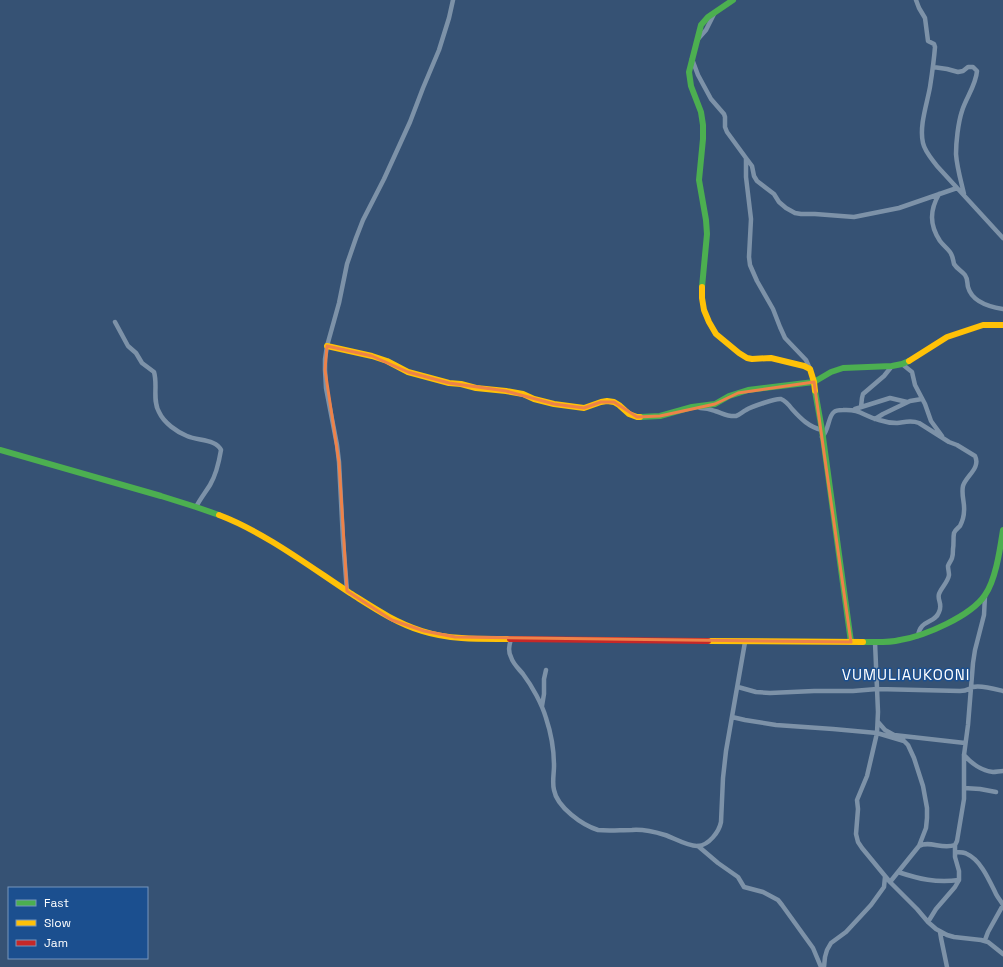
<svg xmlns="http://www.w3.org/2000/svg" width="1003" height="967" viewBox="0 0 1003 967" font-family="'Space Grotesk',sans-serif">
  <rect width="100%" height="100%" fill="#365274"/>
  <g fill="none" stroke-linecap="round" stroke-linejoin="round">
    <path stroke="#7d92a8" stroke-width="4.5" d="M 916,0 L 919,8 L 925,18 L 928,41 L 934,44 L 935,47 C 934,60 932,74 930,87 C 927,104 919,126 923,143 C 925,152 932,159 937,166 L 1003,238
      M 698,39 L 706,30 L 715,12
      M 692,59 L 698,75 L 711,99 L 724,114 L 725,117 L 725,127 L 727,132 L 746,158 L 746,177 L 751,219 L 749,257 L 750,265 L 757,281 L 773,309 L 780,327 L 785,338 L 806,360 L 810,369
      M 933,67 L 947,69 L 958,72 L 963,71 L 968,67 L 973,67 L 977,71 C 976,85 966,98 962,111 C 958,123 956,143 956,154 C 957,168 961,181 964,194
      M 746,158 L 752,166 L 754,176 L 757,181 L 774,194 L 779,202 L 786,208 L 795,213 L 801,214 L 815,214 L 854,217 L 899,208 L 957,188
      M 939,194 C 930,210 929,224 940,241 C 943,245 947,248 950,252 C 953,256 953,260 954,264 C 957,269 962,271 965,275 C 968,279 967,283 968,287 C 972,302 990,307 1003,309
      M 115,322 L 128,346 L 136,353 L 142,363 L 154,372 C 158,385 152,400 159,412 C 164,423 177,432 187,436 C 198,441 216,439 221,450 C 219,462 216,475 210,485 C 205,493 200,499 196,507
      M 902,364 L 912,372 L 915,385 L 925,404 L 931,421 L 942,436
      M 861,407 L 862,398 L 863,394 L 884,376 L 892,366
      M 700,408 C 705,408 710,409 715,411 C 722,413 728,417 736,416 C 740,415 742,412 746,410 C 751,407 776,398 781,399 C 786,401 789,405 792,409 C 801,419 809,427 822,430
      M 855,409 L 890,398 L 907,402
      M 875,419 L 883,414 L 910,401 L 922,399
      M 822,437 C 829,431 828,416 834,412 C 836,410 840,410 843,410 C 861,409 863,416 879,420 C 885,422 891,423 897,423 C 906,422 911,420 919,423 L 949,442 L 957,445 L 975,456 C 981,468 966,476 963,486 C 961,495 965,503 964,511 C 964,516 962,522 960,526 C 958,528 955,530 954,533 C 953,538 954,544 953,549 C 953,551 953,555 952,558 C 951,561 949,563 948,566 C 948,569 949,572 949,575 C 948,582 941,588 939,594 C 937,600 943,604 939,612 C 935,624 920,619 918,636
      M 347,591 L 343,540 L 339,462 L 337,445 L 326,388 L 325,370 L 325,359 L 327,346 L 339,303 L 347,264 L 356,238 L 363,220 L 384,179 L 410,122 L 423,88 L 439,50 L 449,18 L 453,0
      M 511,639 C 509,646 508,651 511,657 C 513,664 519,669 523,674 C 532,686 542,704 546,718 C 551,733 554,750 554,766 C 554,774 552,782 554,790 C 557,807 582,825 598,830 C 609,831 620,830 632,830 C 643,829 655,832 665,835 C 674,838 689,847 698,846 C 709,845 719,832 721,822 L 723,778 L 726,751 L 745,642
      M 875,642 L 878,712 L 877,733 L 867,776 L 857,800 L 858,809 L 856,834 L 858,842 L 862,848 L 890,882 L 917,909 L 928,922 L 936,929 L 947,935 L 954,937 L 981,940 L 988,942 L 1003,954
      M 738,687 L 756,692 L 770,693 L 814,691 L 853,691 L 877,689 L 960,691 C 967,691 968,689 973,687 C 981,685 995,689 1003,691
      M 542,706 L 544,694 L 544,679 L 546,670
      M 732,717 L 745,720 L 776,725 L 833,729 L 877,733 L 904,741 L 908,745 L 914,758 L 923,786 L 927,808 L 927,818 L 926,828 L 919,846 L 890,882
      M 878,722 L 885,730 L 894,735 L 965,743
      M 964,755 C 971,763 982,771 993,772 C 996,772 1000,771 1003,771
      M 964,788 L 980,789 L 996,792
      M 698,846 L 718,863 L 738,877 L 744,887 L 763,892 L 778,900 L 782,905 L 813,948 L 821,967
      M 919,846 C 930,840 942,850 955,845 L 957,841 L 964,799 L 964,755 L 968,725 L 973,663 L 975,650 L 984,615 L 985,596
      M 955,852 C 959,852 964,852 967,854 C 981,860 990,882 996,894 C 998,898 1001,901 1003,905
      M 898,872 C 919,879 936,883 959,880
      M 928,922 L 936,909 L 955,887 L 959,880 L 959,871 L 955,857 L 955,845
      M 940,932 L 941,938 L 947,967
      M 985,940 L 988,932 L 1003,905
      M 824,967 L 825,957 L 827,950 L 831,943 L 846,932 L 871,905 L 884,887 L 885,877"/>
    <path stroke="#4caf50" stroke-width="6" d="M 702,287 L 707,234 L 706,220 L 699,180 L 703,139 L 703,125 L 701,112 L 691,86 L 689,72 L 701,25 L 708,17 L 733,0
      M 815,391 L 822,430 L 851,642
      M 640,417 L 660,416 L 692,407 L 715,404 L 729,396 L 748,390 L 814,382 L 831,372 L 843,368 L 892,366 L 902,364 L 909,361
      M 0,450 L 161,496 L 196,507 L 219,515
      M 863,642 C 876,642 888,643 900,640 C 925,636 971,616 985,595 C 996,579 1000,549 1003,530"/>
    <path stroke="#ffc107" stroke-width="6" d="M 702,287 L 702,298 L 704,310 L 709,322 L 716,334 L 739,353 L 747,358 L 752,359 L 771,358 L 804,366 L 810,369 L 814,382 L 815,391
      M 327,346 L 372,356 L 387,361 L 408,372 L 449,383 L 461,384 L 476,388 L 506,391 L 523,394 L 534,399 L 554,404 L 584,408 L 601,402 L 607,401 L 614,402 L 619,405 L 629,414 L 637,417 L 640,417
      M 909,361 L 947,337 L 983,325 L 1003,325
      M 219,515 C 264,532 309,566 350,593 C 374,608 394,622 422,631 C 450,640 481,639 510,639
      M 708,641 L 863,642"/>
    <path stroke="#c62828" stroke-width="6" d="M 510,639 L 708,641"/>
  </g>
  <path fill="none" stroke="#ee8249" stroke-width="3" stroke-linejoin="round" d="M 327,346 L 372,356 L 408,372 L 449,383 L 506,391 L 554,404 L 584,408 L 601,402 L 614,402 L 637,417 L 660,416 L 715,404 L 738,393 L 814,382 L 851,642 L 455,637 L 424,631 L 392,620 L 347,591 L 339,462 L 325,370 Z"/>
  <g text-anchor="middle" stroke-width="3" stroke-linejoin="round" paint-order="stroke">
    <g font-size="15" letter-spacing="1" fill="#fff" stroke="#1b4f8f">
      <text x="906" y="680">VUMULIAUKOONI</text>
    </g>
  </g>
  <rect x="8" y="887" width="140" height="72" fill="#1b4f8f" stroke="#7695bc"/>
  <rect x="16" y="900" width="20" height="6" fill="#4caf50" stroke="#7695bc"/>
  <text x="44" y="907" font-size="12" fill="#ffffff">Fast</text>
  <rect x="16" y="920" width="20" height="6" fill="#ffc107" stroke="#7695bc"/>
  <text x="44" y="927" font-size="12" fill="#ffffff">Slow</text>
  <rect x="16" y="940" width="20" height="6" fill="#c62828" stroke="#7695bc"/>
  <text x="44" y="947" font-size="12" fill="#ffffff">Jam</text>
</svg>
